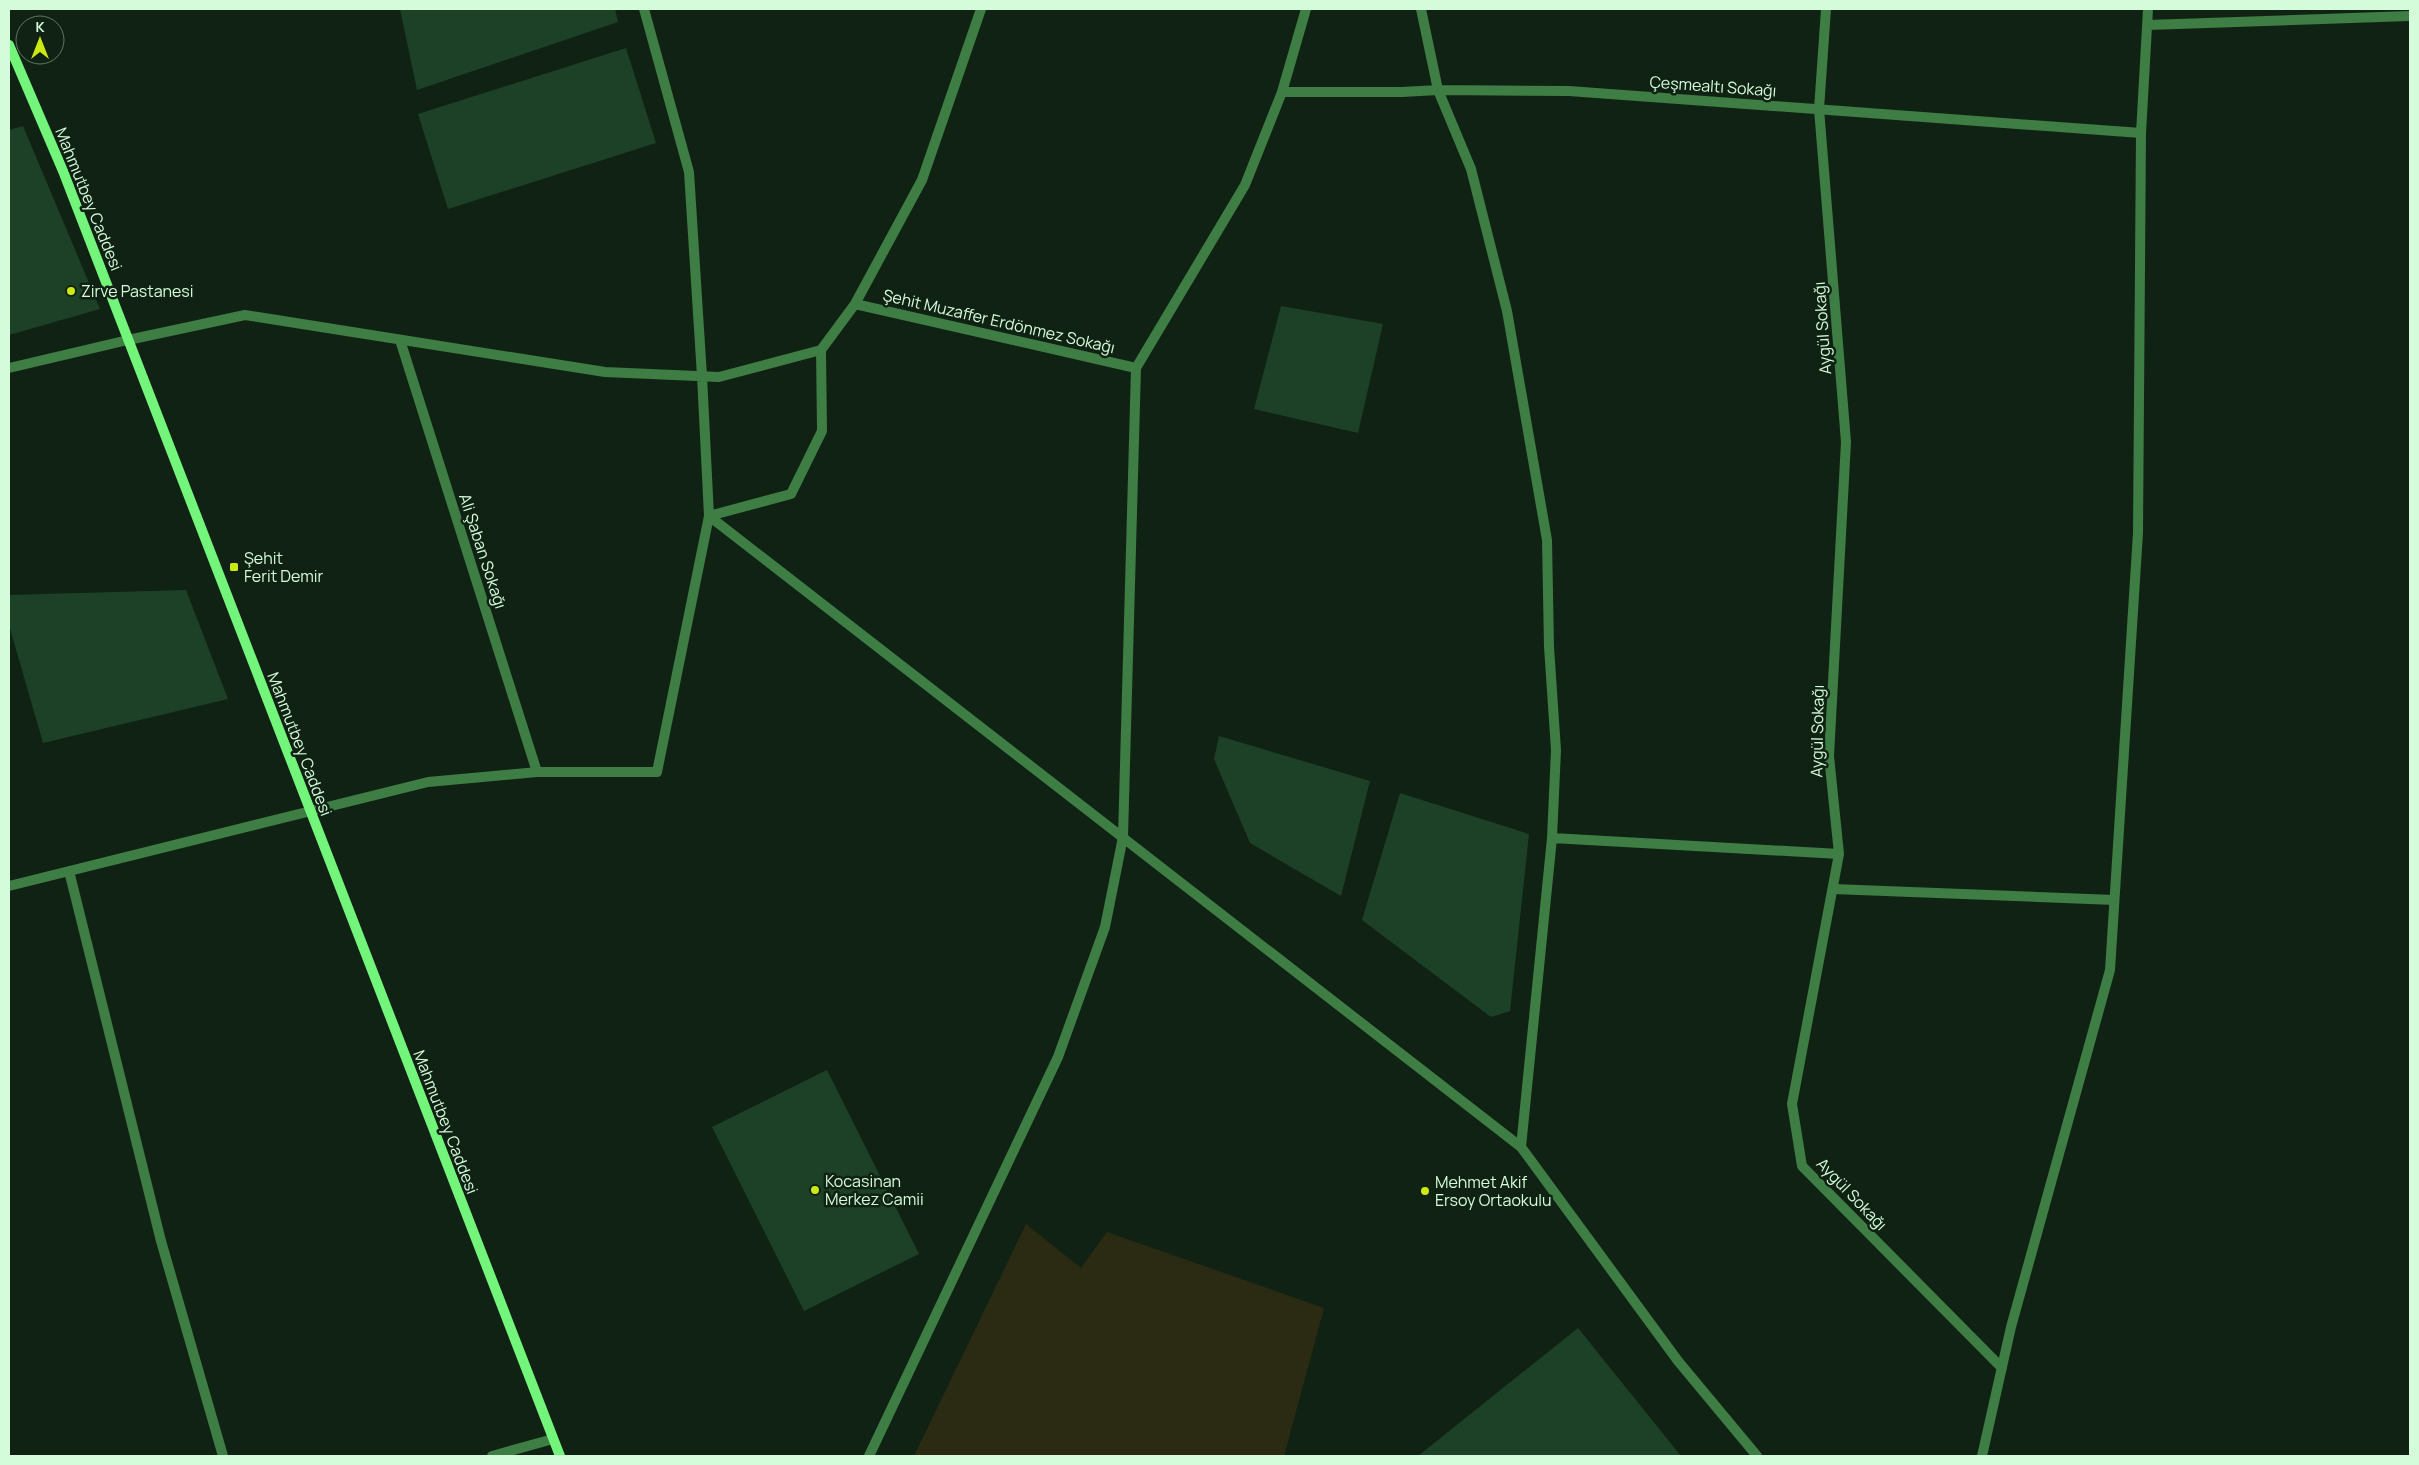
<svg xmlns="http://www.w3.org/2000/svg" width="2419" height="1465" viewBox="0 0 2419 1465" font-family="Manrope,sans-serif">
  <rect width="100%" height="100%" fill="#102213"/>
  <path fill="#2b2b13" d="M 1026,1224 L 1081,1268 L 1107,1232 L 1324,1308 L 1284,1456 L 914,1456 Z"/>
  <path fill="#1d4126" d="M 400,9 L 615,9 L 618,22 L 417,90 Z
    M 626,48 L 656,143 L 448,209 L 418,114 Z
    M 23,126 L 100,309 L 9,335 L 9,130 Z
    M 1281,306 L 1383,324 L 1358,433 L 1254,409 Z
    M 186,590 L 228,699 L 43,743 L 9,625 L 9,595 Z
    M 1219,736 L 1370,781 L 1341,896 L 1250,843 L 1214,759 Z
    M 1400,793 L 1529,834 L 1510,1011 L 1491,1017 L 1362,920 Z
    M 827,1070 L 919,1254 L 804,1311 L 712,1127 Z
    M 1578,1328 L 1681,1456 L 1418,1456 Z"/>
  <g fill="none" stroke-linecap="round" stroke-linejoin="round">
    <path stroke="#3e7d43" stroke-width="10" d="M 1833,889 L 2114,900"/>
    <path stroke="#3e7d43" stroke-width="10" d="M 1421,9 L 1438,90 L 1471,169 L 1507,311 L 1547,540 L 1549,647 L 1556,750 L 1552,838 L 1521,1147
      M 1826,9 L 1819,109 L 1846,442 L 1829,756 L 1839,854 L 1792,1104 L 1802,1166 L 2002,1368
      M 2148,25 L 2410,16
      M 1282,92 L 1402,92 L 1438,90 L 1569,91 L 2141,133
      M 855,304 L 1136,368
      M 128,340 L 245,315 L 605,372 L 719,377 L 821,350 L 855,304 L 922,180 L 981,9
      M 400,340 L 537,772
      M 709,516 L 1521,1147 L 1678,1361 L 1757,1456
      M 709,516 L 791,494 L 822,431 L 821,350
      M 1552,838 L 1839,854
      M 69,871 L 161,1241 L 223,1456
      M 9,886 L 428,782 L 537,772 L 657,772 L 709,516 L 702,376 L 689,172 L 644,9
      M 492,1456 L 553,1439
      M 1982,1456 L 2011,1327 L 2110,970 L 2138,533 L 2141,133 L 2148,9"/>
    <path stroke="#3e7d43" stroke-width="10" d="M 9,368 L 128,340
      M 869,1456 L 1058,1057 L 1105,927 L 1123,837 L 1136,368 L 1245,185 L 1282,92 L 1306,9"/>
    <path stroke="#73f47a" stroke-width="10" d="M 9,45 L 63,171 L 560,1456"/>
  </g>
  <g fill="#cce912" stroke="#102213" stroke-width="2">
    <circle cx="71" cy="291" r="5"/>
    <rect x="229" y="562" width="10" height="10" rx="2.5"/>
    <circle cx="815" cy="1190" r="5"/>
    <circle cx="1425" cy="1191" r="5"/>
  </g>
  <g text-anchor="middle" stroke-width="5" stroke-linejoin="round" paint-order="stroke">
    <g font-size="16" fill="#d4fcda" stroke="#102213">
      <text transform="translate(1713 86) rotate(4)" y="6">Çeşmealtı Sokağı</text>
      <text transform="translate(89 199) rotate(68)" y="6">Mahmutbey Caddesi</text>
      <text transform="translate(999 321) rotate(13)" y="6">Şehit Muzaffer Erdönmez Sokağı</text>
      <text transform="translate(1822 328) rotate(-94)" y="6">Aygül Sokağı</text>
      <text transform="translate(483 551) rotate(72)" y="6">Ali Şaban Sokağı</text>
      <text transform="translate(1817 731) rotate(-89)" y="6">Aygül Sokağı</text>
      <text transform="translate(300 744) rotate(69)" y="6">Mahmutbey Caddesi</text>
      <text transform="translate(446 1122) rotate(69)" y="6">Mahmutbey Caddesi</text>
      <text transform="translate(1852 1194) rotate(46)" y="6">Aygül Sokağı</text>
    </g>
    <g font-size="16" fill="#d4fcda" stroke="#102213" text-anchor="start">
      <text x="81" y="297">Zirve Pastanesi</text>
      <text x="244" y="564">Şehit<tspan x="244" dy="18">Ferit Demir</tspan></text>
      <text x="825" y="1187">Kocasinan<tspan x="825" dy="18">Merkez Camii</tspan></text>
      <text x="1435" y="1188">Mehmet Akif<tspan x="1435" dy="18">Ersoy Ortaokulu</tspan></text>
    </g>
  </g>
  <rect width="2419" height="1465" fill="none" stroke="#d4fcda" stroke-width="20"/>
  <g transform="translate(40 40)"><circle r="24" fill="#102213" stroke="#5e7963"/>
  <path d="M0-4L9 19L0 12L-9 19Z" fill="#cce912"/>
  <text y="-8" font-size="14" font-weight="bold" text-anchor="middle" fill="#d4fcda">K</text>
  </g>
</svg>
